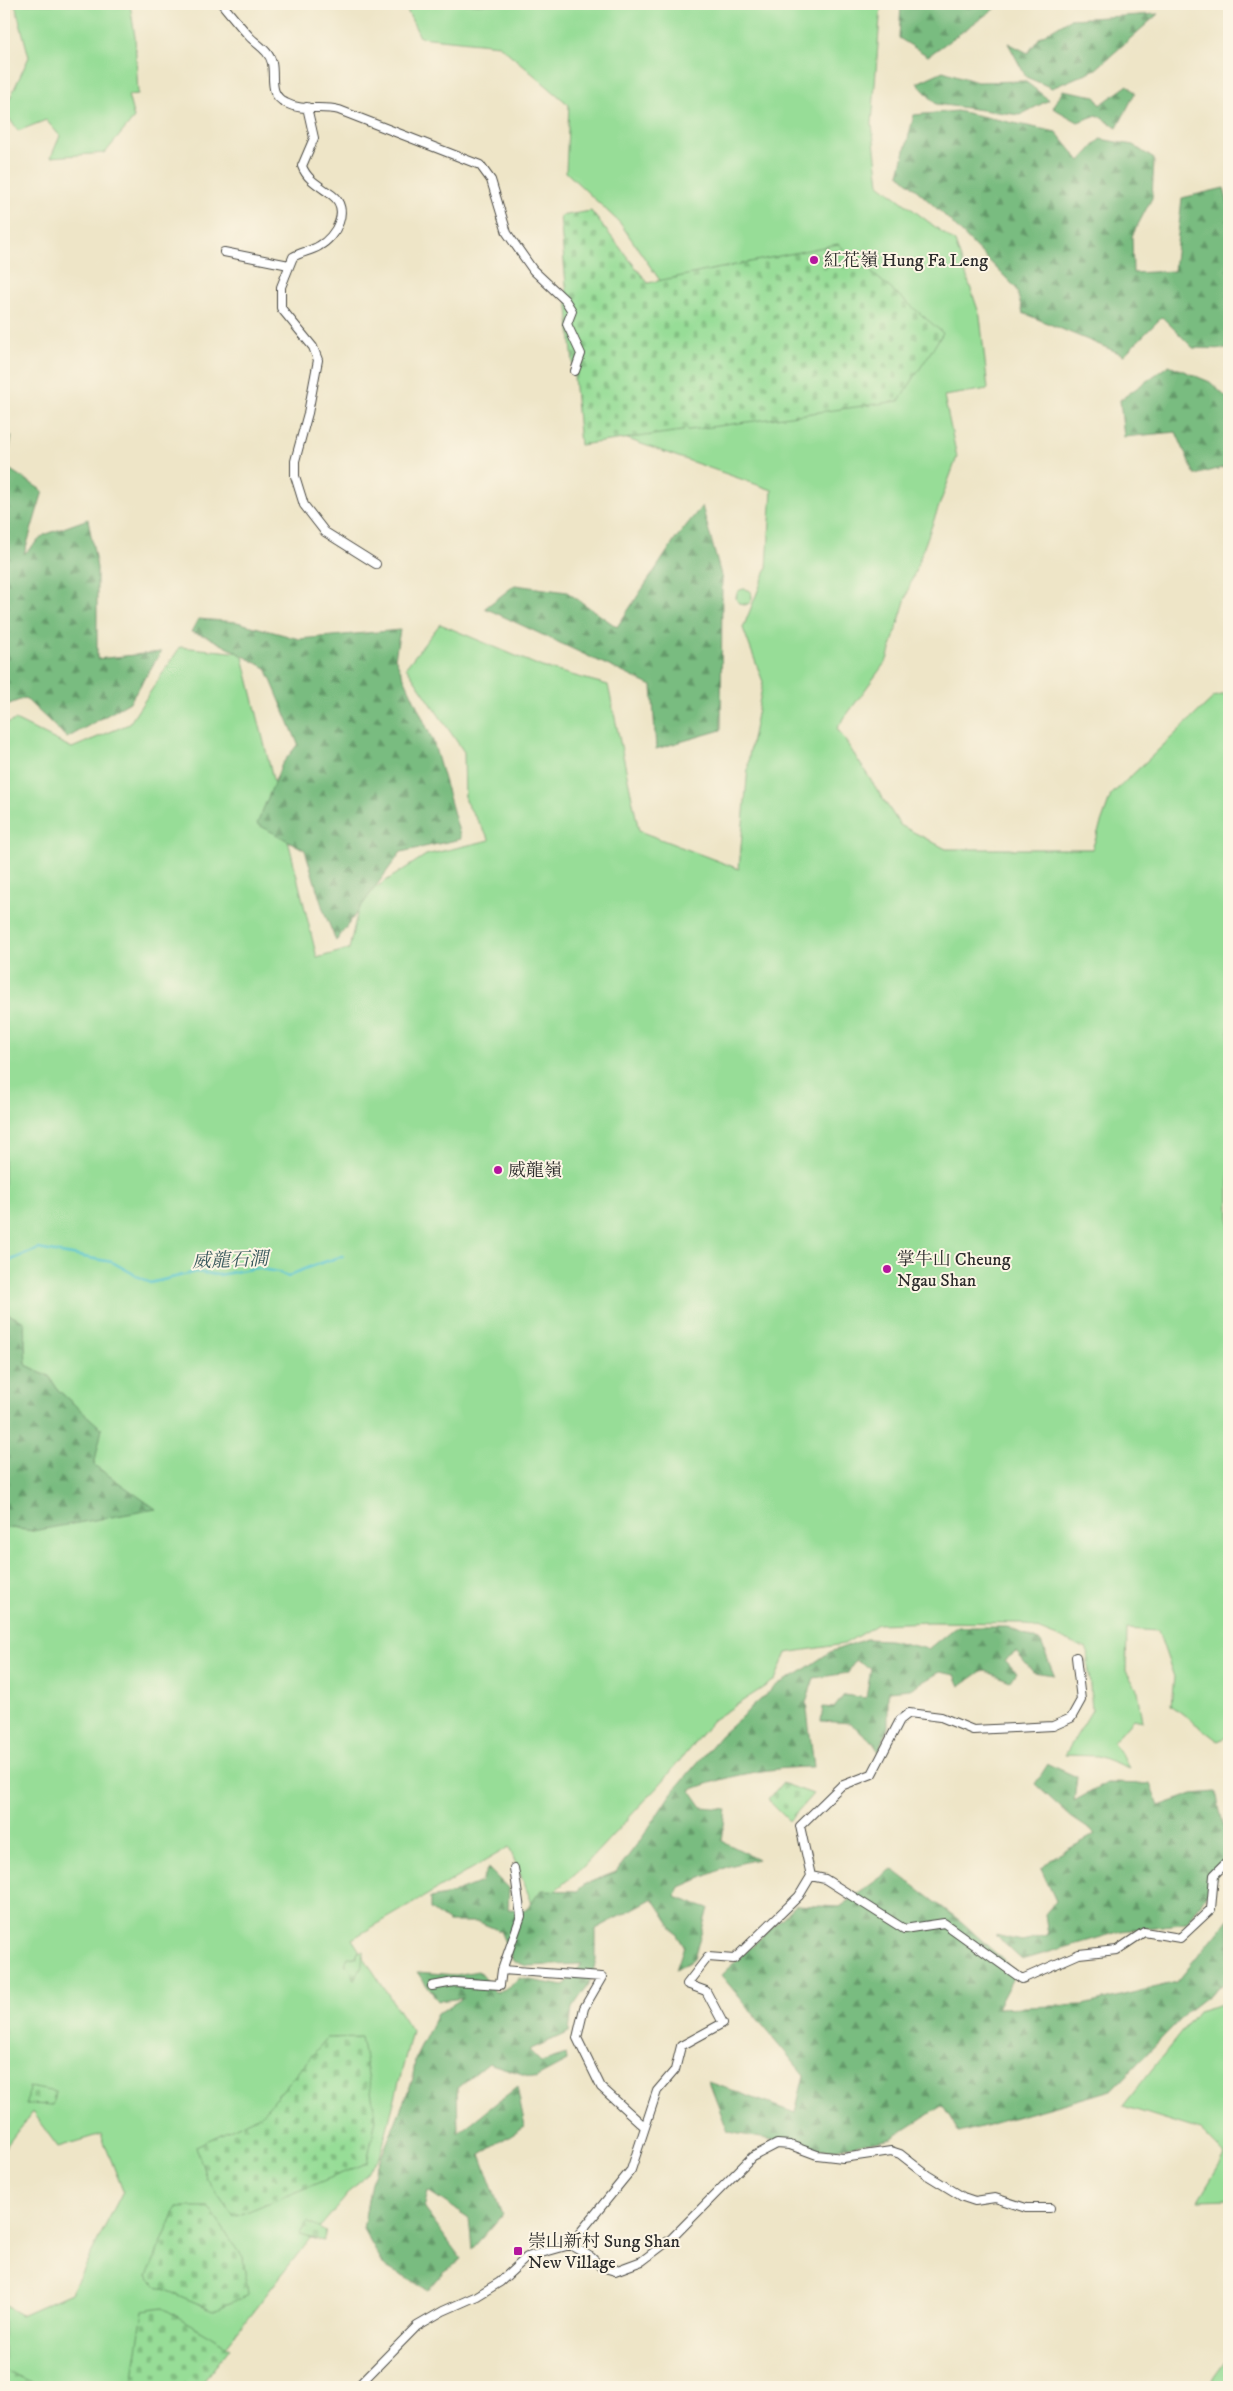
<svg xmlns="http://www.w3.org/2000/svg" width="1233" height="2391" viewBox="0 0 1233 2391" font-family="'IM FELL DW Pica','Noto Serif TC',serif">
  <defs>
    <pattern id="forest-firs" width="22" height="20" patternUnits="userSpaceOnUse" patternTransform="scale(1.25)"><rect width="22" height="20" fill="#79bc80"/><path d="M5 1l3.5 6h-7zM16 11l3.5 6h-7z" fill="#639969"/></pattern>
    <pattern id="cemetery-stones" width="16" height="16" patternUnits="userSpaceOnUse" patternTransform="scale(1.25)"><rect width="16" height="16" fill="#97dd97"/><path d="M2 7V4a2 2 0 0 1 4 0v3zM10 15v-3a2 2 0 0 1 4 0v3z" fill="#82be82"/></pattern>
  </defs>
  <rect width="100%" height="100%" fill="#fcf5e5"/>
  <filter id="ink" filterUnits="userSpaceOnUse"><feTurbulence type="fractalNoise" baseFrequency=".02" numOctaves="2"/><feDisplacementMap in="SourceGraphic" scale="10" xChannelSelector="R" yChannelSelector="G"/><feConvolveMatrix kernelMatrix="1 2 1 2 8 2 1 2 1" color-interpolation-filters="sRGB"/></filter>
  <filter id="wash" filterUnits="userSpaceOnUse"><feTurbulence type="fractalNoise" baseFrequency=".0096" numOctaves="4" result="noise"/><feDisplacementMap in="SourceGraphic" scale="20" xChannelSelector="R" yChannelSelector="G"/><feGaussianBlur stdDeviation="1.12" result="paint"/><feColorMatrix in="noise" values="0 0 0 0 0 0 0 0 0 0 0 0 0 0 0 0 0 1.4 0 .05"/><feComposite in="paint" operator="in"/></filter>
  <g filter="url(#wash)">
    <rect width="100%" height="100%" fill="#eee5c7"/>
    <path fill="#97dd97" stroke="#618461" d="M 15,4 L 130,4 L 135,37 L 138,94 L 128,95 L 134,118 L 105,153 L 51,157 L 60,136 L 46,120 L 18,131 L 4,111 L 29,57 Z
      M 404,4 L 881,4 L 872,124 L 879,184 L 955,242 L 980,316 L 988,389 L 944,396 L 957,457 L 909,588 L 887,660 L 837,728 L 900,825 L 946,849 L 1092,849 L 1111,795 L 1214,697 L 1229,693 L 1229,1736 L 1218,1741 L 1171,1705 L 1174,1677 L 1158,1631 L 1127,1629 L 1126,1671 L 1138,1691 L 1143,1721 L 1133,1719 L 1113,1742 L 1129,1768 L 1098,1756 L 1065,1755 L 1092,1710 L 1087,1649 L 1022,1623 L 931,1622 L 878,1624 L 844,1644 L 786,1653 L 775,1680 L 713,1720 L 663,1781 L 582,1868 L 534,1908 L 509,1847 L 352,1939 L 412,2031 L 380,2157 L 308,2241 L 194,2387 L 4,2387 L 4,2305 L 21,2315 L 71,2293 L 123,2191 L 101,2134 L 58,2147 L 32,2112 L 4,2149 L 4,1527 L 33,1531 L 94,1465 L 101,1429 L 58,1390 L 49,1376 L 26,1365 L 24,1322 L 4,1312 L 4,725 L 15,720 L 72,748 L 129,724 L 180,647 L 242,653 L 317,958 L 349,949 L 361,897 L 426,855 L 490,840 L 465,801 L 464,752 L 406,667 L 440,624 L 542,667 L 608,685 L 639,831 L 739,869 L 749,756 L 763,682 L 743,628 L 767,568 L 772,490 L 599,429 L 668,292 L 620,223 L 566,172 L 569,105 L 499,45 L 420,37 Z
      M 1229,2002 L 1229,2199 L 1198,2200 L 1225,2155 L 1200,2130 L 1123,2106 L 1198,2011 Z
      M 1229,2356 L 1229,2387 L 1209,2387 L 1214,2377 Z"/>
    <path fill="url(#forest-firs)" stroke="#527456" d="M 901,4 L 1001,4 L 928,56 L 899,38 Z
      M 1158,14 L 1096,69 L 1052,88 L 1026,77 L 1008,43 L 1028,53 L 1040,37 L 1070,19 Z
      M 943,71 L 977,82 L 1025,81 L 1049,100 L 1020,115 L 936,104 L 917,83 Z
      M 1128,85 L 1135,93 L 1117,128 L 1097,115 L 1078,122 L 1053,108 L 1063,90 L 1095,96 L 1100,105 Z
      M 957,111 L 1056,132 L 1080,161 L 1100,139 L 1133,145 L 1154,159 L 1152,198 L 1132,236 L 1133,273 L 1174,271 L 1182,198 L 1224,188 L 1229,208 L 1229,349 L 1193,348 L 1162,317 L 1124,355 L 1023,313 L 1016,288 L 943,214 L 899,174 L 914,115 Z
      M 1169,365 L 1210,382 L 1227,398 L 1229,389 L 1229,466 L 1195,475 L 1176,432 L 1124,437 L 1120,400 Z
      M 12,436 L 6,467 L 43,491 L 24,554 L 44,535 L 88,519 L 97,568 L 97,659 L 161,652 L 130,702 L 67,738 L 25,698 L 4,706 L 4,438 Z
      M 702,506 L 722,579 L 721,730 L 656,749 L 652,686 L 485,608 L 515,585 L 567,592 L 617,627 L 677,537 Z
      M 198,619 L 237,622 L 299,639 L 400,630 L 395,658 L 433,741 L 461,839 L 401,852 L 336,941 L 323,909 L 305,850 L 257,824 L 282,764 L 298,744 L 266,668 L 206,636 L 191,632 Z
      M 4,1312 L 24,1322 L 26,1365 L 49,1376 L 58,1390 L 102,1429 L 94,1465 L 156,1509 L 33,1531 L 4,1527 Z
      M 955,1627 L 1007,1627 L 1041,1642 L 1054,1675 L 1033,1672 L 1016,1652 L 1005,1660 L 1016,1672 L 1010,1681 L 983,1670 L 960,1686 L 955,1675 L 940,1672 L 910,1689 L 888,1691 L 888,1728 L 879,1752 L 872,1741 L 850,1723 L 821,1721 L 823,1707 L 834,1708 L 844,1695 L 866,1698 L 871,1669 L 855,1660 L 848,1673 L 814,1678 L 806,1702 L 814,1767 C 771,1767 730,1775 690,1790 L 702,1807 L 726,1809 L 722,1841 L 758,1859 L 729,1866 L 680,1887 L 675,1897 L 708,1908 L 694,1959 L 676,1970 L 684,1946 L 653,1898 L 596,1929 L 596,1961 L 589,1984 L 572,2008 L 569,2032 L 529,2050 L 541,2062 L 566,2054 L 567,2061 L 535,2078 L 488,2063 L 457,2088 L 458,2133 L 517,2087 L 525,2126 L 480,2154 L 502,2215 L 472,2249 L 469,2218 L 428,2191 L 424,2209 L 462,2260 L 445,2271 L 428,2290 L 384,2266 L 363,2229 L 371,2182 L 413,2079 L 415,2059 L 437,2014 L 463,1998 L 438,2001 L 417,1972 L 456,1975 L 478,1971 L 495,1992 L 508,1988 L 519,1978 L 564,1986 L 582,1964 L 527,1966 L 513,1961 L 500,1931 L 479,1922 L 449,1922 L 430,1909 L 430,1898 L 451,1894 L 481,1882 L 488,1868 L 509,1889 L 508,1909 L 526,1910 L 541,1890 L 577,1891 L 585,1884 L 616,1872 L 644,1835 L 670,1795 L 721,1735 L 778,1684 L 799,1673 L 830,1652 L 866,1639 L 889,1640 L 928,1649 Z
      M 1048,1764 L 1077,1777 L 1074,1801 L 1107,1783 L 1150,1784 L 1159,1806 L 1193,1794 L 1216,1792 L 1229,1851 L 1208,1893 L 1187,1923 L 1122,1931 L 1022,1960 L 995,1935 L 1022,1941 L 1048,1935 L 1045,1914 L 1056,1901 L 1041,1869 L 1054,1857 L 1096,1834 L 1071,1817 L 1035,1784 Z
      M 892,1869 L 963,1923 L 1016,1972 L 997,2008 L 1083,2005 L 1177,1982 L 1229,1918 L 1229,1979 L 1187,2012 L 1112,2090 L 959,2133 L 943,2105 L 892,2138 L 828,2150 L 728,2132 L 709,2082 L 795,2113 L 804,2075 L 721,1975 L 796,1905 L 840,1907 Z"/>
    <path fill="url(#cemetery-stones)" stroke="#618461" d="M 591,211 L 648,283 L 838,244 L 943,333 L 899,401 L 580,445 L 560,216 Z
      M736 597a8 8 0 1 1 16 0a8 8 0 1 1-16 0Z
      M 782,1783 L 813,1794 L 789,1821 L 768,1800 Z
      M 363,1951 L 362,1965 L 355,1980 L 353,1979 L 352,1971 L 345,1964 L 348,1957 L 355,1958 L 357,1952 Z
      M 361,2037 L 376,2119 L 367,2163 L 234,2217 L 206,2177 L 196,2146 L 261,2115 L 327,2038 Z
      M 29,2087 L 56,2092 L 53,2105 L 27,2104 Z
      M 177,2207 L 208,2207 L 243,2257 L 248,2295 L 214,2310 L 158,2287 L 147,2276 Z
      M 307,2222 L 326,2232 L 323,2241 L 299,2235 Z
      M 163,2308 L 230,2348 L 199,2387 L 152,2387 L 132,2384 L 143,2311 Z
      M 4,2371 L 41,2387 L 4,2387 Z"/>
    <g fill="none" stroke-linecap="round" stroke-linejoin="round">
      <path stroke="#59c5d1" stroke-width="2.5" d="M 4,1263 L 38,1249 L 112,1262 L 150,1283 L 196,1272 L 219,1275 L 255,1268 L 278,1272 L 288,1277 C 306,1266 323,1263 343,1256"/>
    </g>
  </g>
  <g filter="url(#ink)">
    <g fill="none" stroke-linecap="round" stroke-linejoin="round">
      <defs>
        <path id="street" d="M 222,4 C 231,15 240,26 249,36 C 257,45 269,50 272,63 C 275,79 268,94 286,103 C 302,112 322,105 339,110 L 480,165 L 491,180 L 507,233 L 533,270 L 565,300 L 572,311 L 567,324 L 581,354 L 575,371
          M 307,107 L 314,138 L 302,166 C 307,180 320,186 332,195 C 351,209 336,237 319,246 C 311,251 301,252 293,257 L 281,287 L 281,308 L 313,347 L 318,360 L 308,413 L 295,461 L 295,476 L 304,505 L 325,532 L 376,564
          M 224,252 L 289,265
          M 514,1868 L 521,1916 L 502,1970 L 602,1977 L 584,2008 L 577,2038 L 601,2087 L 645,2127
          M 811,1876 L 825,1879 L 904,1929 L 944,1923 L 1022,1979 L 1079,1954 L 1117,1950 L 1144,1932 L 1180,1938 L 1211,1909 L 1214,1875 L 1229,1860
          M 432,1986 L 454,1982 L 500,1985 L 502,1970
          M 570,2245 L 631,2170 L 657,2091 L 675,2070 L 681,2046 L 723,2023 L 706,1991 L 687,1984 L 708,1957 L 734,1959 L 799,1896 L 811,1876 L 800,1826 L 841,1786 L 872,1774 L 900,1720 L 909,1713 L 941,1717 L 973,1730 L 1053,1726 L 1071,1718 L 1081,1700 L 1076,1657
          M 357,2387 L 417,2326 L 443,2311 L 477,2296 L 500,2282 L 527,2257 L 570,2245 L 591,2257 L 601,2267 L 615,2271 L 642,2261 L 671,2239 L 752,2157 L 777,2144 L 790,2145 L 817,2155 L 843,2158 L 891,2151 L 900,2154 L 927,2175 L 963,2197 L 975,2201 L 995,2198 L 1026,2208 L 1050,2208"/>
      </defs>
      <use href="#street" stroke="#484742" stroke-width="10"/>
      <use href="#street" stroke="#fff" stroke-width="8"/>
    </g>
  </g>
  <g fill="#b5179e" stroke="#fcf5e5" stroke-width="2">
    <circle cx="814" cy="260" r="5"/>
    <circle cx="498" cy="1170" r="5"/>
    <circle cx="887" cy="1269" r="5"/>
    <rect x="513" y="2246" width="10" height="10" rx="2.5"/>
  </g>
  <g text-anchor="middle" stroke-width="4" stroke-linejoin="round" paint-order="stroke">
    <g font-size="18" fill="#2b2b2b" stroke="#fcf5e5" text-anchor="start">
      <text x="824" y="266">紅花嶺 Hung Fa Leng</text>
      <text x="508" y="1176">威龍嶺</text>
      <text x="897" y="1265">掌牛山 Cheung<tspan x="897" dy="21">Ngau Shan</tspan></text>
      <text x="528" y="2247">崇山新村 Sung Shan<tspan x="528" dy="21">New Village</tspan></text>
    </g>
    <g font-size="19" font-style="italic" fill="#39595d" stroke="#fcf5e5">
      <text transform="translate(230 1259) rotate(-2)" y="7">威龍石澗</text>
    </g>
  </g>
  <rect width="1233" height="2391" fill="none" stroke="#fcf5e5" stroke-width="20"/>
</svg>
